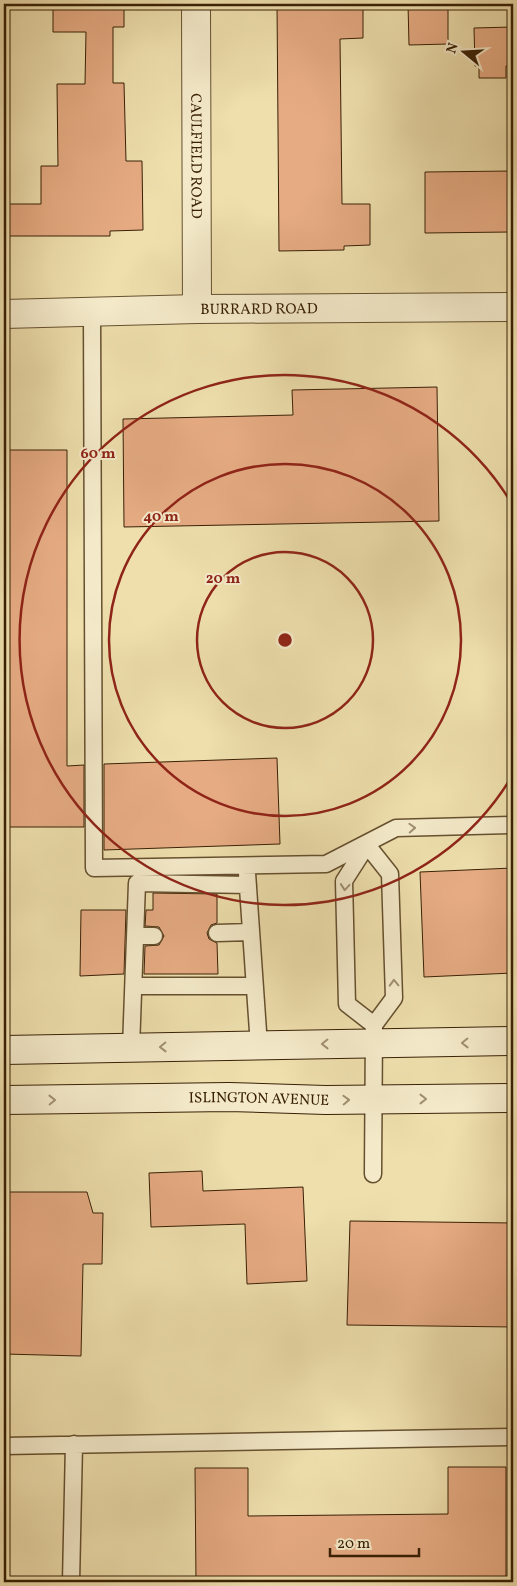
<svg xmlns="http://www.w3.org/2000/svg" width="517" height="1586" viewBox="0 0 517 1586" font-family="Vollkorn,serif">
  <rect width="100%" height="100%" fill="#eedfad"/>
  <filter id="stains"><feTurbulence type="fractalNoise" baseFrequency=".004" numOctaves="4"/><feColorMatrix values="0 0 0 0 .2 0 0 0 0 .09 0 0 0 0 .02 0 0 0 .5 -.17"/></filter>
  <radialGradient id="worn" r=".72"><stop offset=".6" stop-color="#630" stop-opacity="0"/><stop offset="1" stop-color="#630" stop-opacity=".3"/></radialGradient>
  <path fill="#e6ab83" stroke="#392005" d="M 53,4 L 124,4 L 124,27 L 113,27 L 113,83 L 124,83 L 126,161 L 142,161 L 143,230 L 110,231 L 110,236 L 4,236 L 4,204 L 41,204 L 41,166 L 58,166 L 57,84 L 85,84 L 86,32 L 53,32 Z
    M 277,4 L 363,4 L 363,38 L 340,39 L 342,204 L 370,204 L 370,245 L 344,246 L 344,250 L 279,251 Z
    M 408,4 L 448,4 L 448,44 L 409,45 Z
    M 513,27 L 513,66 L 506,66 L 506,78 L 479,78 L 479,66 L 475,66 L 474,28 Z
    M 513,171 L 513,195 L 510,195 L 510,232 L 425,233 L 425,172 Z
    M 437,387 L 439,521 L 124,527 L 123,419 L 293,415 L 292,390 Z
    M 4,450 L 67,450 L 67,766 L 84,765 L 84,827 L 4,827 Z
    M 277,758 L 280,844 L 104,850 L 104,764 Z
    M 513,868 L 513,973 L 424,977 L 420,872 Z
    M 153,893 L 217,894 L 217,923 L 211,925 L 207,933 L 209,939 L 217,943 L 218,974 L 144,974 L 145,946 L 159,945 L 164,936 L 159,927 L 145,926 L 146,910 L 153,910 Z
    M 81,910 L 126,910 L 124,974 L 80,976 Z
    M 202,1171 L 203,1191 L 303,1187 L 307,1281 L 247,1284 L 245,1224 L 151,1227 L 149,1173 Z
    M 4,1192 L 87,1192 L 93,1213 L 103,1213 L 102,1264 L 83,1264 L 81,1356 L 4,1354 Z
    M 350,1221 L 513,1223 L 513,1327 L 347,1325 Z
    M 448,1467 L 506,1467 L 506,1582 L 196,1582 L 195,1468 L 248,1468 L 248,1516 L 448,1514 Z"/>
  <g fill="none" stroke-linecap="round" stroke-linejoin="round">
    <defs>
      <path id="service" d="M 92,312 L 94,868 L 326,864 L 396,828 L 513,825
        M 367,845 L 390,874 L 394,998 L 374,1025 L 373,1174
        M 367,845 L 344,881 L 347,1004 L 374,1025
        M 247,873 L 259,1046
        M 217,933 L 251,932
        M 135,936 L 154,936
        M 134,986 L 254,986
        M 131,1048 L 137,883 L 248,885
        M 4,1446 L 513,1437
        M 71,1582 L 74,1444"/>
      <g id="minor">
        <path id="s1" d="M 196,4 L 197,309"/>
        <path id="s2" d="M 4,314 L 197,309 L 513,307"/>
      </g>
      <g id="secondary">
        <path d="M 4,1050 L 513,1041"/>
        <path id="s3" d="M 4,1100 L 229,1097 L 326,1100 L 513,1098"/>
      </g>
    </defs>
    <use href="#service" stroke="#66502f" stroke-width="19"/>
    <use href="#minor" stroke="#66502f" stroke-width="30"/>
    <use href="#secondary" stroke="#392005" stroke-width="30"/>
    <use href="#service" stroke="#f4eaca" stroke-width="16"/>
    <use href="#minor" stroke="#f4eaca" stroke-width="28"/>
    <use href="#secondary" stroke="#f4eaca" stroke-width="28"/>
  </g>
  <defs><path id="oneway-chevron" d="M-2-3.5L2.5 0L-2 3.5" fill="none" stroke-width="1.6" stroke-linecap="round" stroke-linejoin="round" transform="scale(1.25)"/></defs>
  <g stroke="#a08f71">
    <use href="#oneway-chevron" transform="translate(412 828) rotate(-2)"/>
    <use href="#oneway-chevron" transform="translate(345 887) rotate(95)"/>
    <use href="#oneway-chevron" transform="translate(394 983) rotate(-92)"/>
    <use href="#oneway-chevron" transform="translate(465 1043) rotate(179)"/>
    <use href="#oneway-chevron" transform="translate(325 1044) rotate(179)"/>
    <use href="#oneway-chevron" transform="translate(163 1047) rotate(179)"/>
    <use href="#oneway-chevron" transform="translate(423 1099)"/>
    <use href="#oneway-chevron" transform="translate(52 1100) rotate(-1)"/>
    <use href="#oneway-chevron" transform="translate(346 1100) rotate(-2)"/>
  </g>
  <g fill="none" stroke="#8f2418" stroke-width="2.5">
    <circle cx="285" cy="640" r="88"/>
    <circle cx="285" cy="640" r="176"/>
    <path d="M512 776A265 265 0 1 1 512 504"/>
  </g>
  <g text-anchor="middle" stroke-width="4" stroke-linejoin="round" paint-order="stroke">
    <g font-size="15" fill="#392005" stroke="#f4eaca">
      <text dy="5" stroke="none"><textPath href="#s1" startOffset="152">CAULFIELD ROAD</textPath></text>
      <text dy="5" stroke="none"><textPath href="#s2" startOffset="255">BURRARD ROAD</textPath></text>
      <text dy="5" stroke="none"><textPath href="#s3" startOffset="255">ISLINGTON AVENUE</textPath></text>
    </g>
  </g>
  <circle cx="285" cy="640" r="8" fill="#8f2418" stroke="#f4eaca" stroke-width="2.5"/>
  <g font-size="15" text-anchor="middle" font-weight="bold" fill="#8f2418" stroke="#f4eaca" stroke-width="4" stroke-linejoin="round" paint-order="stroke">
    <text x="98" y="458">60 m</text>
    <text x="161" y="521">40 m</text>
    <text x="223" y="583">20 m</text>
  </g>
  <rect width="517" height="1586" fill="none" stroke="#eedfad" stroke-width="20"/>
  <rect x="5" y="5" width="507" height="1576" fill="none" stroke="#392005" stroke-width="2.5"/>
  <rect x="10" y="10" width="497" height="1566" fill="none" stroke="#392005"/>
  <g transform="translate(464 52) rotate(288)" stroke="#f4eaca" stroke-width="4" paint-order="stroke">
  <path d="M0-4L9 19L0 12L-9 19Z" fill="#392005"/>
  <text y="-8" font-size="14" font-weight="bold" text-anchor="middle" fill="#392005">N</text>
  </g>
  <path d="M330 1548v8h89v-8" fill="none" stroke="#392005" stroke-width="2.5"/>
  <text x="337" y="1548" font-size="15" fill="#392005" stroke="#f4eaca" stroke-width="4" paint-order="stroke">20 m</text>
  <rect width="100%" height="100%" filter="url(#stains)"/>
  <rect width="100%" height="100%" fill="url(#worn)"/>
</svg>
